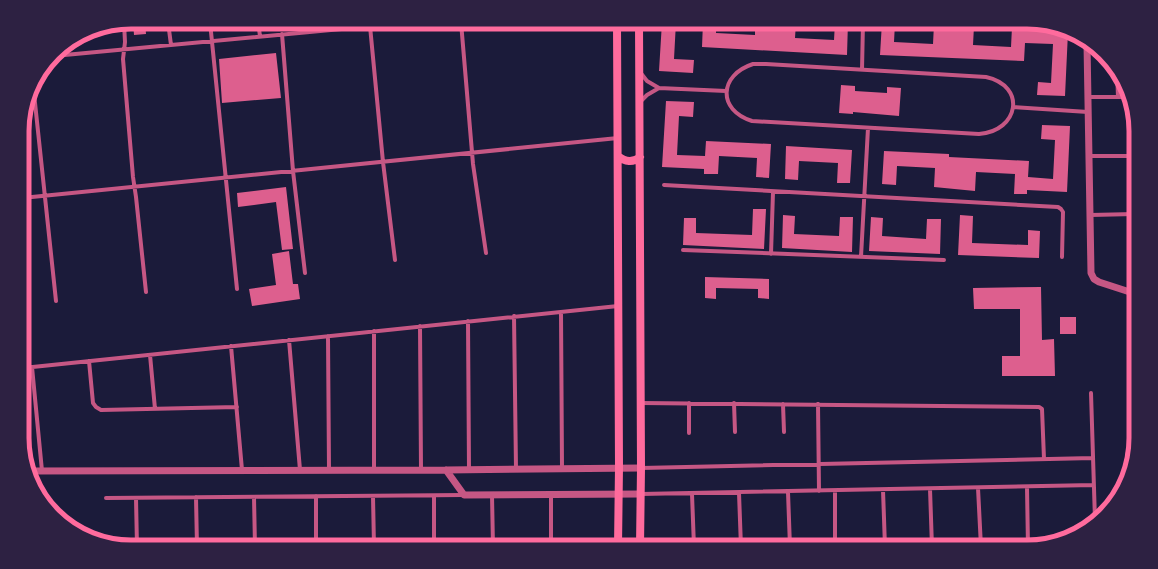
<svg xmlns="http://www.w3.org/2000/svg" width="1158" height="569" viewBox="0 0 1158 569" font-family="'PT Sans Narrow',sans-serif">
  <rect width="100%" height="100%" fill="#1b1b3a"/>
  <path fill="#dd5f8e" d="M 133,22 L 145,22 L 146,34 L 134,35 Z
    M 662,22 L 676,22 L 674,59 L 694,60 L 693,73 L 659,71 Z
    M 703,22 L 716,22 L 716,33 L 755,35 L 755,22 L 796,22 L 795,38 L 834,40 L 835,22 L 848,22 L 847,55 L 702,47 Z
    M 882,22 L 895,23 L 894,42 L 933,44 L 934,24 L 974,26 L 973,45 L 1011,47 L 1012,27 L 1068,32 L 1065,96 L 1037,95 L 1038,82 L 1051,83 L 1053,44 L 1025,43 L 1024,61 L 880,55 Z
    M 276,53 L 281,98 L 222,103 L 219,59 Z
    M 841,85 L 855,86 L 855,91 L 887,93 L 887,87 L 901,88 L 899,116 L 853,112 L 853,114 L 839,113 Z
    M 666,101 L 694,102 L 693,117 L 679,116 L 677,155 L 705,156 L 706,141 L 771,144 L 769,178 L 756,177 L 757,158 L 719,156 L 718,174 L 704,174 L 704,169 L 662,167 Z
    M 1042,125 L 1070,126 L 1067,192 L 1027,190 L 1027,194 L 1014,194 L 1015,174 L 976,172 L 975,191 L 934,187 L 935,168 L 897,166 L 896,185 L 882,184 L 884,151 L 949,154 L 949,157 L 1029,161 L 1028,177 L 1053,179 L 1055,140 L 1041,139 Z
    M 786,146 L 852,150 L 850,183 L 837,183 L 838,163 L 799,161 L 798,180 L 785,179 Z
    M 286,187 L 293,249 L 282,250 L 276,202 L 238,207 L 237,193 Z
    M 753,209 L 766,209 L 764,249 L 683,245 L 684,218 L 696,218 L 696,233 L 752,235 Z
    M 783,215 L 795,216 L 794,234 L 839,236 L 840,217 L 853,217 L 852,252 L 782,248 Z
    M 960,215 L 973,216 L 972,243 L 1028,245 L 1028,230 L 1040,231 L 1039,258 L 958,255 Z
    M 871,217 L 883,218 L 882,236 L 926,239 L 927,219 L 941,219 L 940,254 L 869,251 Z
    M 289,251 L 293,284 L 298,284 L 300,299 L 252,306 L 249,289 L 276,285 L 272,254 Z
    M 705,277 L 769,279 L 769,299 L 758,298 L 758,289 L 716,288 L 716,299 L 705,298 Z
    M 1041,287 L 1042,340 L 1054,339 L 1055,376 L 1002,376 L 1002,356 L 1020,356 L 1020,309 L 974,309 L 973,288 Z
    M 1060,317 L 1076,317 L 1076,334 L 1060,334 Z
    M 1132,419 L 1136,419 L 1136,438 L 1131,458 L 1125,457 Z"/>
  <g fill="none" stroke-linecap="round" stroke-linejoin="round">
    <path stroke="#c65784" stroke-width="4" d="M 168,22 L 171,45
      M 210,22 L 237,289
      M 258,22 L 260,36
      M 461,22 L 473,164 L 486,253
      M 124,23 L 125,42 L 123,59 L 133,177 L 136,197 L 146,292
      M 370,26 L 383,162 L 395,260
      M 282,34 L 293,171 L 305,273
      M 54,56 L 416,22
      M 753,64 L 766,64 L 986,77 C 1027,86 1019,131 979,134 L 752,121 C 717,110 719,75 753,64 Z
      M 862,70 L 863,22
      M 1117,70 L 1118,97
      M 640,72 L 647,81 L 659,88 L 726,91
      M 33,84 L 56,301
      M 1088,97 L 1127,97
      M 640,102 L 647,95 L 659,88
      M 1014,107 L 1088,112
      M 1089,156 L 1135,156
      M 664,185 L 1058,207 L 1061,209 L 1063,212 L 1062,257
      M 22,198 L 618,138
      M 1090,215 L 1135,214
      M 683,250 L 944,260
      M 771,254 L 773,192
      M 861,257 L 868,128
      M 561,312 L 562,468
      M 514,316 L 516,469
      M 468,321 L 469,470
      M 420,326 L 421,470
      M 374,331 L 374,470
      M 328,336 L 329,470
      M 289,340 L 300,470
      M 231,346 L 242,470
      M 150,355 L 155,409
      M 89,361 L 93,403 L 96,407 L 101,410 L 237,407
      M 32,367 L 42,471
      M 23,368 L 618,306
      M 1091,393 L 1095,520
      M 641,403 L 1039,407 L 1042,409 L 1044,459
      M 689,403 L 689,433
      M 734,403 L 735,432
      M 783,404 L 784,432
      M 818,404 L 819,491
      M 641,468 L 1093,458
      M 1027,487 L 1028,547
      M 978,488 L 981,547
      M 930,489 L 932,547
      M 883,490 L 885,547
      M 835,491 L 835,547
      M 788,492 L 790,547
      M 739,493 L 741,547
      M 641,494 L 1094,485
      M 692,494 L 694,547
      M 492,495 L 493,547
      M 551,495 L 551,547
      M 316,496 L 316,547
      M 373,496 L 374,547
      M 196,497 L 197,547
      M 254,497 L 255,547
      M 106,498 L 464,495
      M 136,498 L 137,547
      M 434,547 L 434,496"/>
    <path stroke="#c65784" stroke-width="7" d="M 1087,44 L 1091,273 L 1094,279 L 1099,282 L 1136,294
      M 446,470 L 464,495 L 641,494
      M 31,471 L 446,470 L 641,468"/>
    <path stroke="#ff6b9d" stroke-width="8" d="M 617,22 L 619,467 L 618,547
      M 639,22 L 641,468 L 640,547
      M 618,156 C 625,162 633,163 640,157"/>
  </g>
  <path d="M0 0H1158V569H0ZM131 29H1027A102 102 0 0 1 1129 131V438A102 102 0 0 1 1027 540H131A102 102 0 0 1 29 438V131A102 102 0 0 1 131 29Z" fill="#2d2142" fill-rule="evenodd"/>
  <path fill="none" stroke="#ff6b9d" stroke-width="5" d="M131 29H1027A102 102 0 0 1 1129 131V438A102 102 0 0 1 1027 540H131A102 102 0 0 1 29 438V131A102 102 0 0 1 131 29Z"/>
</svg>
